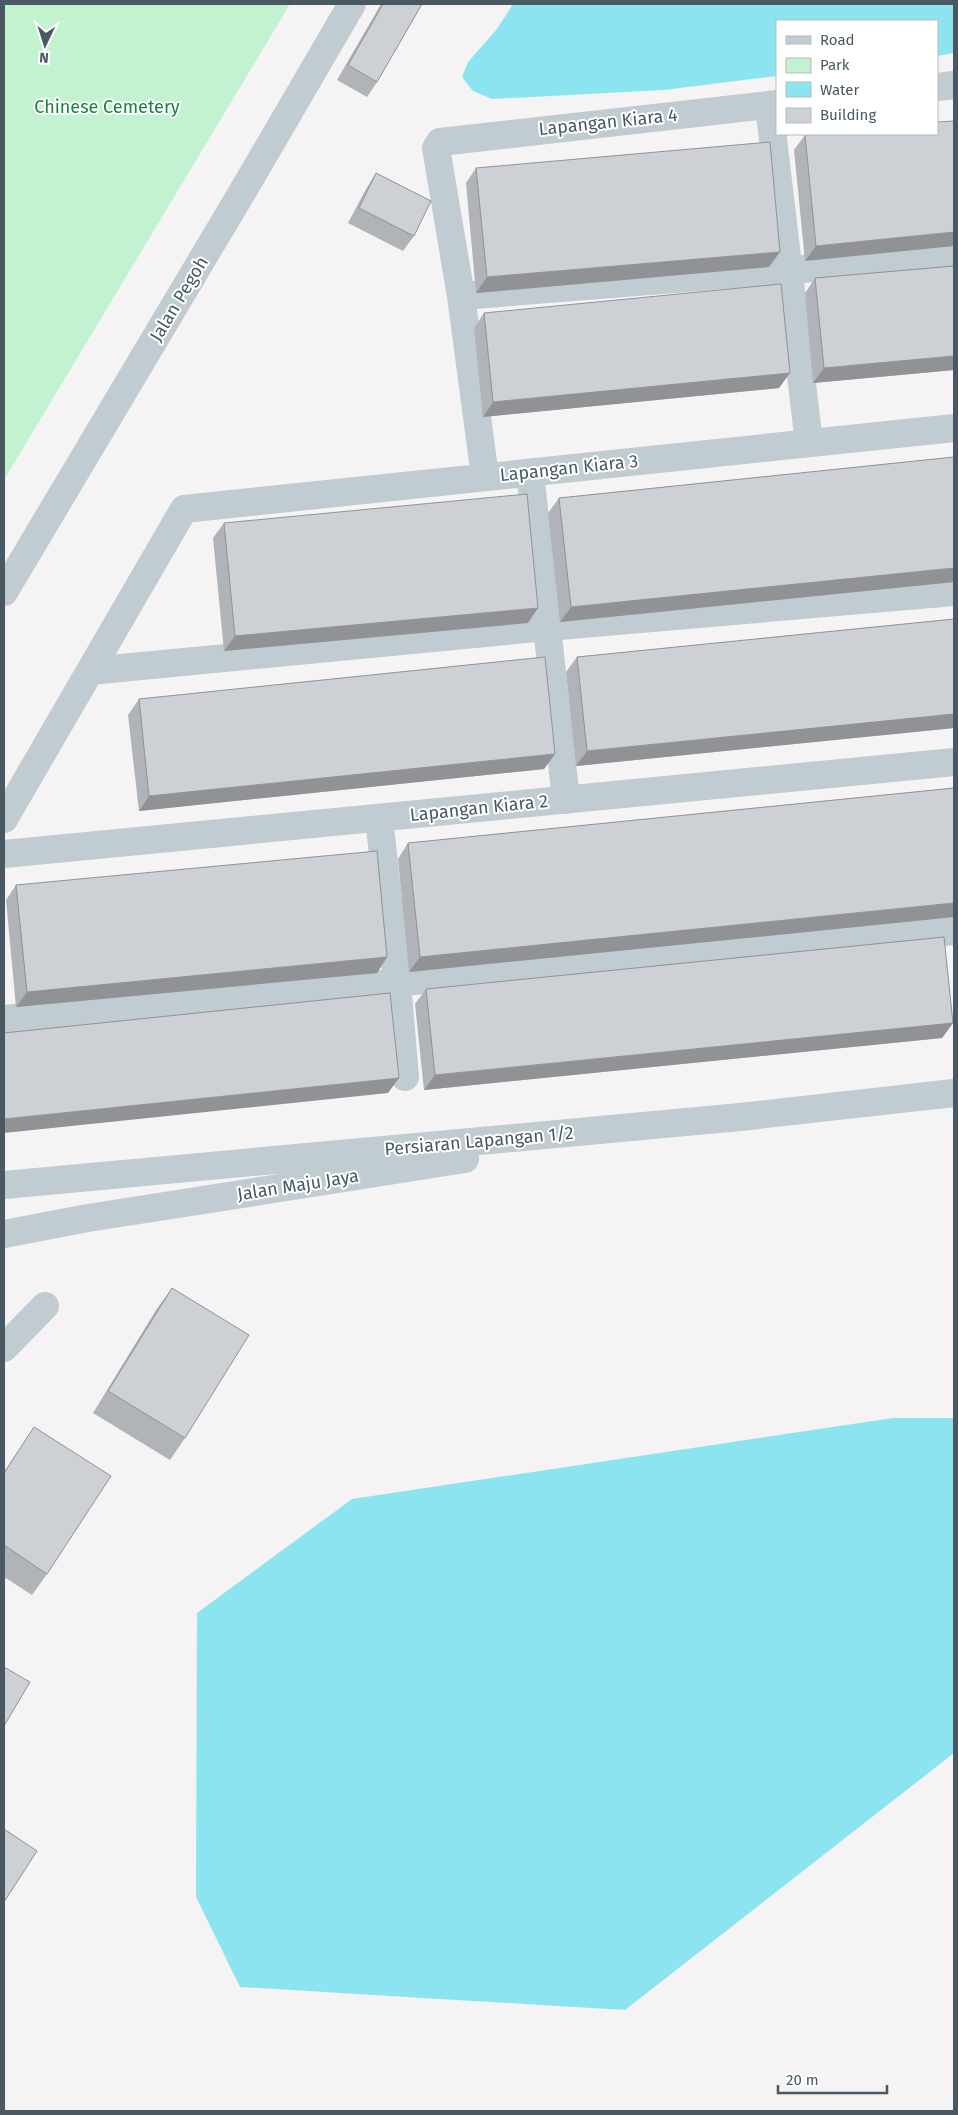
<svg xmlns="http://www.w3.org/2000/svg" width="958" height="2115" viewBox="0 0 958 2115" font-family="'Fira Sans',sans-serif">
  <rect width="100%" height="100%" fill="#f5f3f3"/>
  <path fill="#c2f2d0" d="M 4,4 L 290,4 L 4,480 Z"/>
  <path fill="#8de4f1" d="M 513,4 L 954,4 L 954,53 L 937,56 L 937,21 L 777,21 L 777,76 L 664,90 L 492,99 L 473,91 L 462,77 L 468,62 L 497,29 Z
    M 893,1418 L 954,1418 L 954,1753 L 625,2010 L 240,1987 L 196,1897 L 197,1613 L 352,1499 Z"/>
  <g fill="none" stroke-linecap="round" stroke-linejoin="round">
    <path stroke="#c0cbd2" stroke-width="28" d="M 937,87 L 954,85
      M 769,105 L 809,443
      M 461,296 L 954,257
      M 530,473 L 566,800
      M 485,477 L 461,296 L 436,148 L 440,142 L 777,104
      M 4,592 L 247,184 L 352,4
      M 90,671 L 547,627 L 954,592
      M 379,818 L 397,982 L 405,1077
      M 4,819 L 184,509 L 954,428
      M 4,854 L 954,762
      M 4,1019 L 954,931
      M 4,1185 L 740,1117 L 954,1093
      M 4,1234 L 88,1218 L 465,1159
      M 4,1348 L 45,1306"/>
  </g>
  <path fill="#b0b3b7" d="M 381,4 L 422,4 L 377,82 L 367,97 L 337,80 Z
    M 954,121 L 805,261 L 794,150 L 805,135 Z
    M 476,168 L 769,267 L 476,293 L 466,183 Z
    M 376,173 L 414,236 L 403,251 L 348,223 L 366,189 Z
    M 954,266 L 954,370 L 813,383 L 805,293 L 815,278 Z
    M 484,313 L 779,388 L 483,417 L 474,328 Z
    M 954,457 L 954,582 L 560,622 L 548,513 L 559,498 Z
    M 224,523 L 528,623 L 224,651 L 213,538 Z
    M 954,619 L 954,728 L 576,766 L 566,672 L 577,657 Z
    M 139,699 L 555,754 L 544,769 L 139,811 L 128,715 Z
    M 954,788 L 954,917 L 409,972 L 398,859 L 408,843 Z
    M 16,885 L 387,957 L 377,973 L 16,1007 L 6,900 Z
    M 426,989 L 953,1023 L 942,1038 L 424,1090 L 415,1004 Z
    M 172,1288 L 185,1438 L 170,1460 L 93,1413 L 156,1310 Z
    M 34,1427 L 47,1574 L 32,1595 L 4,1577 L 4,1472 Z"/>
  <path fill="#909295" d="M 954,232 L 954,246 L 805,261 L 816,246 Z
    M 780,252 L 769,267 L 476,293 L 487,277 Z
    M 954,356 L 954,370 L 813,383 L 824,368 Z
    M 790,373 L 779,388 L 483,417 L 493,402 Z
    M 954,568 L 954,582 L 560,622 L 571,607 Z
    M 538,608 L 528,623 L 224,651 L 235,636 Z
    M 954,714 L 954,728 L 576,766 L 587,751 Z
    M 555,754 L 544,769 L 139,811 L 149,796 Z
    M 954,903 L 954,917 L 409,972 L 420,957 Z
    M 387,957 L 377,973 L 16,1007 L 27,992 Z
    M 953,1023 L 942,1038 L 424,1090 L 435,1075 Z
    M 399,1078 L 388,1093 L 4,1133 L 4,1119 Z"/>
  <path fill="#cdd0d5" stroke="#909295" d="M 383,4 L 422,4 L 377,82 L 348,65 Z
    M 954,121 L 954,232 L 816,246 L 805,135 L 821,134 L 937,134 L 937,122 Z
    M 770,142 L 780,252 L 487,277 L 476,168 Z
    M 376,173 L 431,201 L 414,236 L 359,208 Z
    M 954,266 L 954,356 L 824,368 L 815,278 Z
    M 781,284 L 790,373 L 493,402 L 484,313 Z
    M 954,457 L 954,568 L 571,607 L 559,498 Z
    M 527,494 L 538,608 L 235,636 L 224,523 Z
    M 954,619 L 954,714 L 587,751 L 577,657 Z
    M 545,657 L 555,754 L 149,796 L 139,699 Z
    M 954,788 L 954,903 L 420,957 L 408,843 Z
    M 377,851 L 387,957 L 27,992 L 16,885 Z
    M 944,937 L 953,1023 L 435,1075 L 426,989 Z
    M 390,993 L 399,1078 L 4,1119 L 4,1033 Z
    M 172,1288 L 249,1335 L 185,1438 L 108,1391 Z
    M 34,1427 L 111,1476 L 47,1574 L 4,1545 L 4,1473 Z
    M 4,1667 L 30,1682 L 4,1726 Z
    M 4,1829 L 37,1851 L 4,1902 Z"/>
  <g text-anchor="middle" stroke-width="4" stroke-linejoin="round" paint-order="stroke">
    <g font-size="18" fill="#148341" stroke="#fff">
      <text x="107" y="113">Chinese Cemetery</text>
    </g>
    <g font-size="18" fill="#495862" stroke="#fff">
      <text transform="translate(608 122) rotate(-6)" y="6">Lapangan Kiara 4</text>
      <text transform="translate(179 299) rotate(-59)" y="6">Jalan Pegoh</text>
      <text transform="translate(569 468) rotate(-6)" y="6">Lapangan Kiara 3</text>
      <text transform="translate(479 808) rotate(-6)" y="6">Lapangan Kiara 2</text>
      <text transform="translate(479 1141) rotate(-5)" y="6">Persiaran Lapangan 1/2</text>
      <text transform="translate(298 1185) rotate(-9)" y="6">Jalan Maju Jaya</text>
    </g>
  </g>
  <rect width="958" height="2115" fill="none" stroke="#495862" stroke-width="10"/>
  <rect x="776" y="20" width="162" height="115" fill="#ffffff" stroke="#b6bcc0"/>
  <rect x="786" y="36" width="25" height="8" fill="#c0cbd2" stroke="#b6bcc0"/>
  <text x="820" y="45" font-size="15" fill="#495862">Road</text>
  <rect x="786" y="58" width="25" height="15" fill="#c2f2d0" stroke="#b6bcc0"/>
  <text x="820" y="70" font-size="15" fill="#495862">Park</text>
  <rect x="786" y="82" width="25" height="15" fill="#8de4f1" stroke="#b6bcc0"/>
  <text x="820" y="95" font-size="15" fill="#495862">Water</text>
  <rect x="786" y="108" width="25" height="15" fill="#cdd0d5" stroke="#b6bcc0"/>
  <text x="820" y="120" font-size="15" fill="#495862">Building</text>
  <g transform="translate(45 45) rotate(184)" stroke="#ffffff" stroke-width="4" paint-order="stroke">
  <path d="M0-4L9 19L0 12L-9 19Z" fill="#495862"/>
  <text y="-8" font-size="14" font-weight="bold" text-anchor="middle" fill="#495862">N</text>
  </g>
  <path d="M778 2085v8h109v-8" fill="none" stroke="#495862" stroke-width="2.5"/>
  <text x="786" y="2085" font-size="15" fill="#495862" stroke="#ffffff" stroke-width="4" paint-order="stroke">20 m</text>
</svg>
